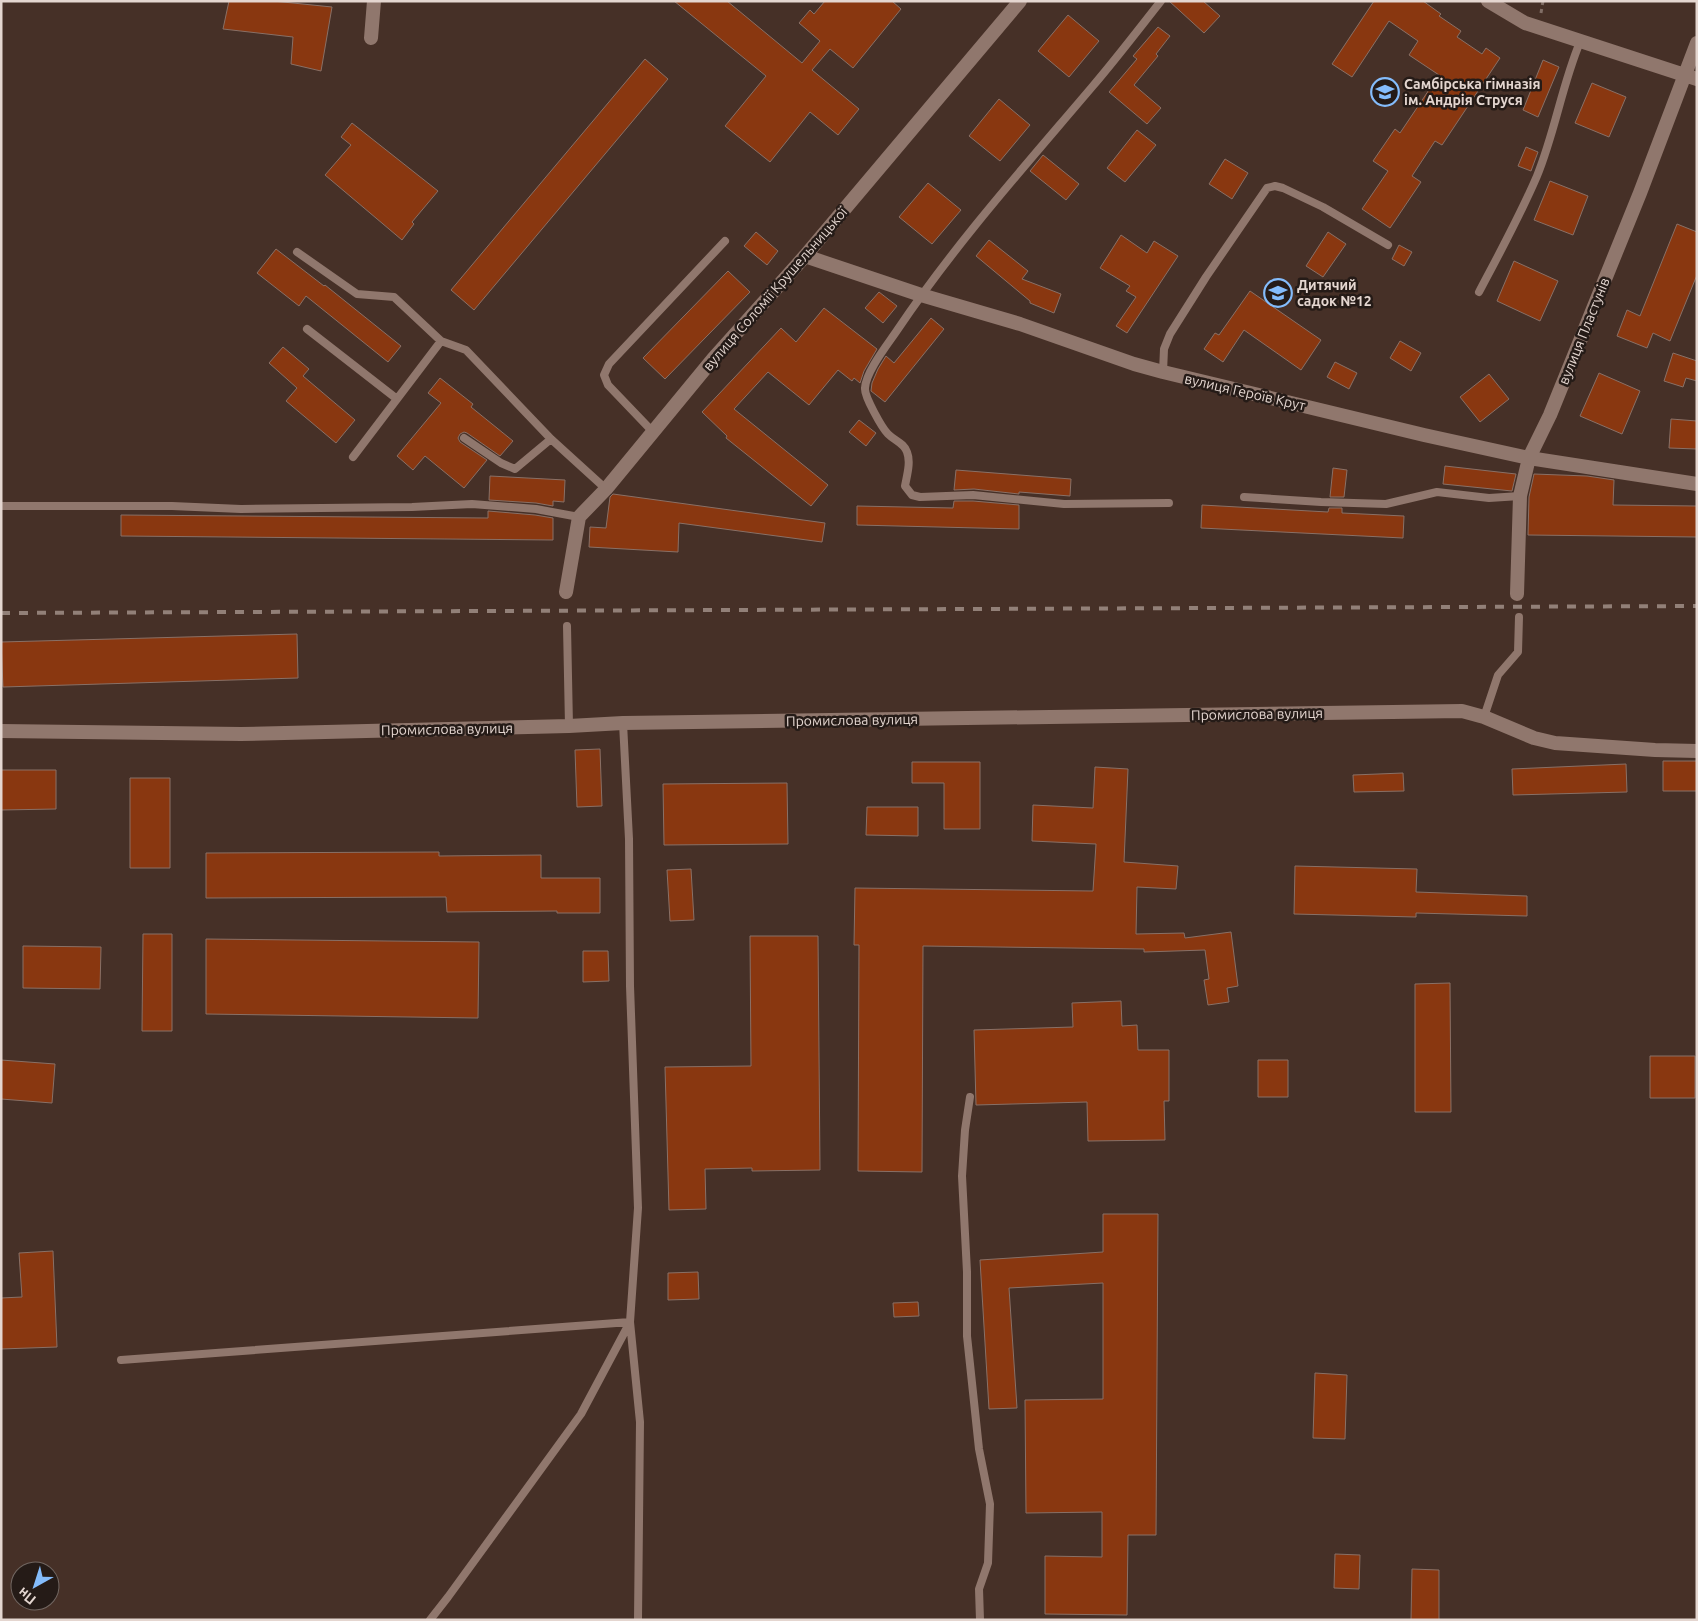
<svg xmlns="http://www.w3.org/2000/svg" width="1698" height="1621" viewBox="0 0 1698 1621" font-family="Ubuntu,sans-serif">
  <rect width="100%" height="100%" fill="#463027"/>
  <path fill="#893710" stroke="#897066" d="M 229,1 L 273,1 L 332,7 L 321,71 L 291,64 L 293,37 L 223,29 Z
    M 674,1 L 727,1 L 802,63 L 820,41 L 799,23 L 810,10 L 814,14 L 825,1 L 892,1 L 901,9 L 853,68 L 830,49 L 812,70 L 859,109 L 838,135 L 810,112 L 770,162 L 725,126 L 766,76 Z
    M 1169,1 L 1203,1 L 1220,16 L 1204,33 Z
    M 1374,1 L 1423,1 L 1441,14 L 1439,16 L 1461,31 L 1457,37 L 1482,54 L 1486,48 L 1500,58 L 1442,145 L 1435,141 L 1412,176 L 1421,182 L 1390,228 L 1362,209 L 1388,171 L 1373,161 L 1395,129 L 1400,133 L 1439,75 L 1409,55 L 1418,41 L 1389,21 L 1352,77 L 1332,64 Z
    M 1068,15 L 1099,41 L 1069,77 L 1038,51 Z
    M 1158,27 L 1170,36 L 1156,54 L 1158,56 L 1134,85 L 1161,108 L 1147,124 L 1109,92 L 1137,59 L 1133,56 Z
    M 645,59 L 668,79 L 474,310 L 451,290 Z
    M 1543,60 L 1559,67 L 1538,117 L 1523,110 Z
    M 1592,83 L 1626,97 L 1609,137 L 1575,123 Z
    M 999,99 L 1030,125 L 1000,161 L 969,136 Z
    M 352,123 L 438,191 L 412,222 L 414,224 L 402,240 L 325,175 L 351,145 L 341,137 Z
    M 1137,130 L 1156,145 L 1125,182 L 1107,168 Z
    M 1526,147 L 1538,152 L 1531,171 L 1518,166 Z
    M 1043,155 L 1079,184 L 1066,200 L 1030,171 Z
    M 1225,159 L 1248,173 L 1232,199 L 1209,184 Z
    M 1550,181 L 1588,196 L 1573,235 L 1534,220 Z
    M 928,183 L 961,210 L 932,244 L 899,217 Z
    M 1677,224 L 1697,232 L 1697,275 L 1670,341 L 1653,333 L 1647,348 L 1617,336 L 1627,310 L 1640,316 Z
    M 756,232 L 778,251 L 767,265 L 744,246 Z
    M 1328,232 L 1346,244 L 1323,277 L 1306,266 Z
    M 1121,235 L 1147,253 L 1154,241 L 1178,256 L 1127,333 L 1116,326 L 1136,297 L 1126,291 L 1130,286 L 1100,268 Z
    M 989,240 L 1028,271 L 1022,279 L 1061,294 L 1054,313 L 1030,303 L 1030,301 L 976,256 Z
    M 1399,245 L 1412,252 L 1404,266 L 1392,259 Z
    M 276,249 L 324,286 L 325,285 L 401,346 L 388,362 L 306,296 L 299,306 L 257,273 Z
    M 1514,261 L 1558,281 L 1540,321 L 1497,301 Z
    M 728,271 L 750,292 L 665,379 L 643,358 Z
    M 1250,291 L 1321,340 L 1301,370 L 1244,330 L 1223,362 L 1204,349 L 1215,333 L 1219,335 Z
    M 879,292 L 897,306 L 883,323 L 865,308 Z
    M 824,308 L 877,349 L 864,371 L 860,383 L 854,378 L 852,381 L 838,370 L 809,405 L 768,372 L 734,409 L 828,485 L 811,506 L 726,438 L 727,436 L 702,412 L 781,328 L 796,342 Z
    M 931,318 L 944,329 L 885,402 L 871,391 L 872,383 L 878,369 L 886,356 L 894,363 Z
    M 1400,341 L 1421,353 L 1411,371 L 1390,358 Z
    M 283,347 L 309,369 L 303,376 L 355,420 L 336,443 L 286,401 L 297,388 L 269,363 Z
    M 1673,353 L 1697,361 L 1697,381 L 1686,378 L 1683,387 L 1664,381 Z
    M 1335,362 L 1357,373 L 1349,389 L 1327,377 Z
    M 1599,373 L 1640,391 L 1622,434 L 1580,416 Z
    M 1489,374 L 1509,399 L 1480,422 L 1460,397 Z
    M 440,378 L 473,404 L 471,407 L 513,441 L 500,456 L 467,433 L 464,432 L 460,434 L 458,438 L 460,442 L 487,460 L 464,488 L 425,456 L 413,470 L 397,456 L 441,403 L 428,393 Z
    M 1671,419 L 1697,421 L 1697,449 L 1669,448 Z
    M 859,420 L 876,433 L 866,446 L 849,432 Z
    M 1445,466 L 1516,474 L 1512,491 L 1443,484 Z
    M 1333,468 L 1347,470 L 1344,497 L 1330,497 Z
    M 956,470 L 1071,479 L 1070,496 L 1019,492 L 1019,494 L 974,489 L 954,490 Z
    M 1534,474 L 1587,476 L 1614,480 L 1613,505 L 1697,506 L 1697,537 L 1528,535 L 1529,497 Z
    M 490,476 L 565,480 L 564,502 L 553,501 L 553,506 L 536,503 L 489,500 Z
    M 613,494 L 825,523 L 822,542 L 679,523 L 678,552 L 589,547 L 590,527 L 606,528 L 610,497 Z
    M 954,501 L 973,501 L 1019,505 L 1019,529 L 857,525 L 857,506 L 953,508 Z
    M 1202,505 L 1328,512 L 1329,508 L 1342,508 L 1342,513 L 1404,516 L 1403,538 L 1201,528 Z
    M 488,511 L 535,515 L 553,518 L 553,540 L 121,536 L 121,515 L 488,518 Z
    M 297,634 L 298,678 L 3,687 L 1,642 Z
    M 600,749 L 602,806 L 577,807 L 575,750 Z
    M 1663,761 L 1697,761 L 1697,791 L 1663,791 Z
    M 912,762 L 980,762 L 980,829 L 944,829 L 944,783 L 912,783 Z
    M 1626,764 L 1627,792 L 1513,795 L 1512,769 Z
    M 1095,767 L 1128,769 L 1124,862 L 1178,866 L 1176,889 L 1137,887 L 1136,934 L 1184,933 L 1185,938 L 1231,932 L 1238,986 L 1227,988 L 1229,1002 L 1208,1005 L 1204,980 L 1209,979 L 1205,950 L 1144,952 L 1144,949 L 923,946 L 922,1172 L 858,1171 L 859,945 L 854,945 L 855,888 L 1093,891 L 1096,844 L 1032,841 L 1033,805 L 1093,808 Z
    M 1,770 L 56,770 L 56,809 L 1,810 Z
    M 1403,773 L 1404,791 L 1354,792 L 1353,775 Z
    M 130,778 L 170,778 L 170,868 L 130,868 Z
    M 787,783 L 788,844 L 664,845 L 663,784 Z
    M 867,807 L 918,807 L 918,836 L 866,835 Z
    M 439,852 L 439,856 L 541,855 L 541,878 L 600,878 L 600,913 L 557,913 L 557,911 L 447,912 L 446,897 L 206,898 L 206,853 Z
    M 1295,866 L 1417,869 L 1416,892 L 1527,896 L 1527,916 L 1416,913 L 1416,917 L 1294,914 Z
    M 691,869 L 694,920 L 670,921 L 667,870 Z
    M 143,934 L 172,934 L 172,1031 L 142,1031 Z
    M 750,936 L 818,936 L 820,1170 L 752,1171 L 752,1168 L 705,1169 L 706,1209 L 669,1210 L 665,1067 L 751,1066 Z
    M 206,939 L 479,942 L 478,1018 L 206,1014 Z
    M 23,946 L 101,947 L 100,989 L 23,988 Z
    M 583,951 L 608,951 L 609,981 L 583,982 Z
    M 1450,983 L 1451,1112 L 1415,1112 L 1415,984 Z
    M 1121,1001 L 1122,1026 L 1137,1025 L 1138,1050 L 1169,1050 L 1169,1101 L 1164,1101 L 1165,1140 L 1088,1141 L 1087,1102 L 976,1105 L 974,1030 L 1073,1027 L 1072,1003 Z
    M 1650,1056 L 1695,1056 L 1695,1098 L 1650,1098 Z
    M 1,1060 L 55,1064 L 52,1103 L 1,1099 Z
    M 1258,1060 L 1288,1060 L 1288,1097 L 1258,1097 Z
    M 1103,1214 L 1158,1214 L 1156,1535 L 1128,1535 L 1127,1615 L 1045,1614 L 1045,1556 L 1102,1557 L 1102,1512 L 1026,1513 L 1025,1400 L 1103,1399 L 1103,1283 L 1009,1288 L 1017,1408 L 989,1409 L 980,1260 L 1103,1252 Z
    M 53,1251 L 57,1347 L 1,1349 L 1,1298 L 22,1297 L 19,1253 Z
    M 698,1272 L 699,1299 L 668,1300 L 668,1273 Z
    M 918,1302 L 919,1316 L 894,1317 L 893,1303 Z
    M 1315,1373 L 1347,1375 L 1345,1439 L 1313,1438 Z
    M 1335,1554 L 1360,1555 L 1359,1589 L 1334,1588 Z
    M 1412,1569 L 1439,1570 L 1439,1620 L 1411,1620 Z"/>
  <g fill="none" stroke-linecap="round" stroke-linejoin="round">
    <path stroke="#816e66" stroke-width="3" stroke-dasharray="4 4" stroke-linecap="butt" d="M 1541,13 L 1543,1"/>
    <path stroke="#90776d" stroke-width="8" d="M 1161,1 C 1138,30 1116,59 1092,87 C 1025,166 956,243 898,329 C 888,344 866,371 865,388 C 864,396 882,428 888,434 C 895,441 904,443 907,452 C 911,462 907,475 905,486 L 912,495 L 920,497 L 973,495 L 1064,504 L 1169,503
      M 297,252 L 357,294 L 394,297 L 441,341 L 466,350 L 551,439 L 606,489
      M 1479,292 C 1499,254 1520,216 1537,176 C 1555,132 1562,85 1580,42
      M 307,329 L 397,399
      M 1163,372 L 1164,349 L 1170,334 L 1206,277 L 1267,188 L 1275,186 L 1283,188 L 1323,207 L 1388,245
      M 653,432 L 608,385 L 604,375 L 609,364 L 725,241
      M 464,438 L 501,463 L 515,469 L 551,439
      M 353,457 L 441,341
      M 1244,497 L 1321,502 L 1386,504 L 1437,492 L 1489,498 L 1520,496
      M 1,506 L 172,506 L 241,509 L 412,507 L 472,504 L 536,509 L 579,517
      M 567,626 L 569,726
      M 1484,717 L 1498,675 L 1518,652 L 1519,617
      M 970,1097 L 965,1130 L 962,1176 L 967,1272 L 967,1336 L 979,1449 L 990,1504 L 988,1563 L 979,1589 L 980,1620
      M 121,1360 L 630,1322 L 640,1422 L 638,1620
      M 430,1620 L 448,1597 L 581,1414 L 630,1322 L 638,1208 L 630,986 L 629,839 L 623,723"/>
    <path stroke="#90776d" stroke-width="14" d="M 1488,1 L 1525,23 L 1697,79
      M 371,38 L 374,1
      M 805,256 L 921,295 L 1020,324 L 1134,364 L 1163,372 L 1424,435 L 1529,458 L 1697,484
      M 566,592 L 579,517 L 606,489 L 713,359 L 805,256 L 1020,1
      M 1517,594 L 1520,496 L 1529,458 L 1550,415 L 1640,193 L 1697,43"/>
    <path stroke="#90776d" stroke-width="14" d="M 1,731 L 241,734 L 569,726 L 623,723 L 1462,711 L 1484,717 L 1534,738 L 1555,743 L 1655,750 L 1697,751"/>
    <path stroke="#928078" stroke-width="4" stroke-dasharray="9 9" stroke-linecap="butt" d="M 1,613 L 1697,606"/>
  </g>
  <defs>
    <symbol id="school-ring" viewBox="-11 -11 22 22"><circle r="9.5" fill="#251b17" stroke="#84bcfb" stroke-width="1.5"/><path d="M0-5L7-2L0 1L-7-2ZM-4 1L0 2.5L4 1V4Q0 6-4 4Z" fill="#84bcfb"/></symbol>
  </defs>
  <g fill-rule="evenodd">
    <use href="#school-ring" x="1369" y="76" width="32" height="32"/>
    <use href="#school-ring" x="1262" y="277" width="32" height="32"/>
  </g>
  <g text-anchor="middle" stroke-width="5" stroke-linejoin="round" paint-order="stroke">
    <g font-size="14" font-weight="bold" fill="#e4d6d0" stroke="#251b17" text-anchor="start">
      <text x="1404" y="89">Самбірська гімназія<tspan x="1404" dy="16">ім. Андрія Струся</tspan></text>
      <text x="1297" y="290">Дитячий<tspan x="1297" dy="16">садок №12</tspan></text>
    </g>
    <g font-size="14" fill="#e4d6d0" stroke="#251b17">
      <text transform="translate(775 289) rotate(-49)" y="5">вулиця Соломії Крушельницької</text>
      <text transform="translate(1584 331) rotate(-68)" y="5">вулиця Пластунів</text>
      <text transform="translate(1245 392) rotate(13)" y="5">вулиця Героїв Крут</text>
      <text transform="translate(1257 714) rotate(-1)" y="5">Промислова вулиця</text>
      <text transform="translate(852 720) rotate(-1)" y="5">Промислова вулиця</text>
      <text transform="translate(447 729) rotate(-1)" y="5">Промислова вулиця</text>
    </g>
  </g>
  <rect width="1698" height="1621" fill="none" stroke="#e4d6d0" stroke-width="5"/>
  <g transform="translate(35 1586) rotate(219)"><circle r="24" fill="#251b17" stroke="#716661"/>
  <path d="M0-4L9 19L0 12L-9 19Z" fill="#84bcfb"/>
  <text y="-8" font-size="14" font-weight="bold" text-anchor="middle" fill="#e4d6d0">Пн</text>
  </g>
</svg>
